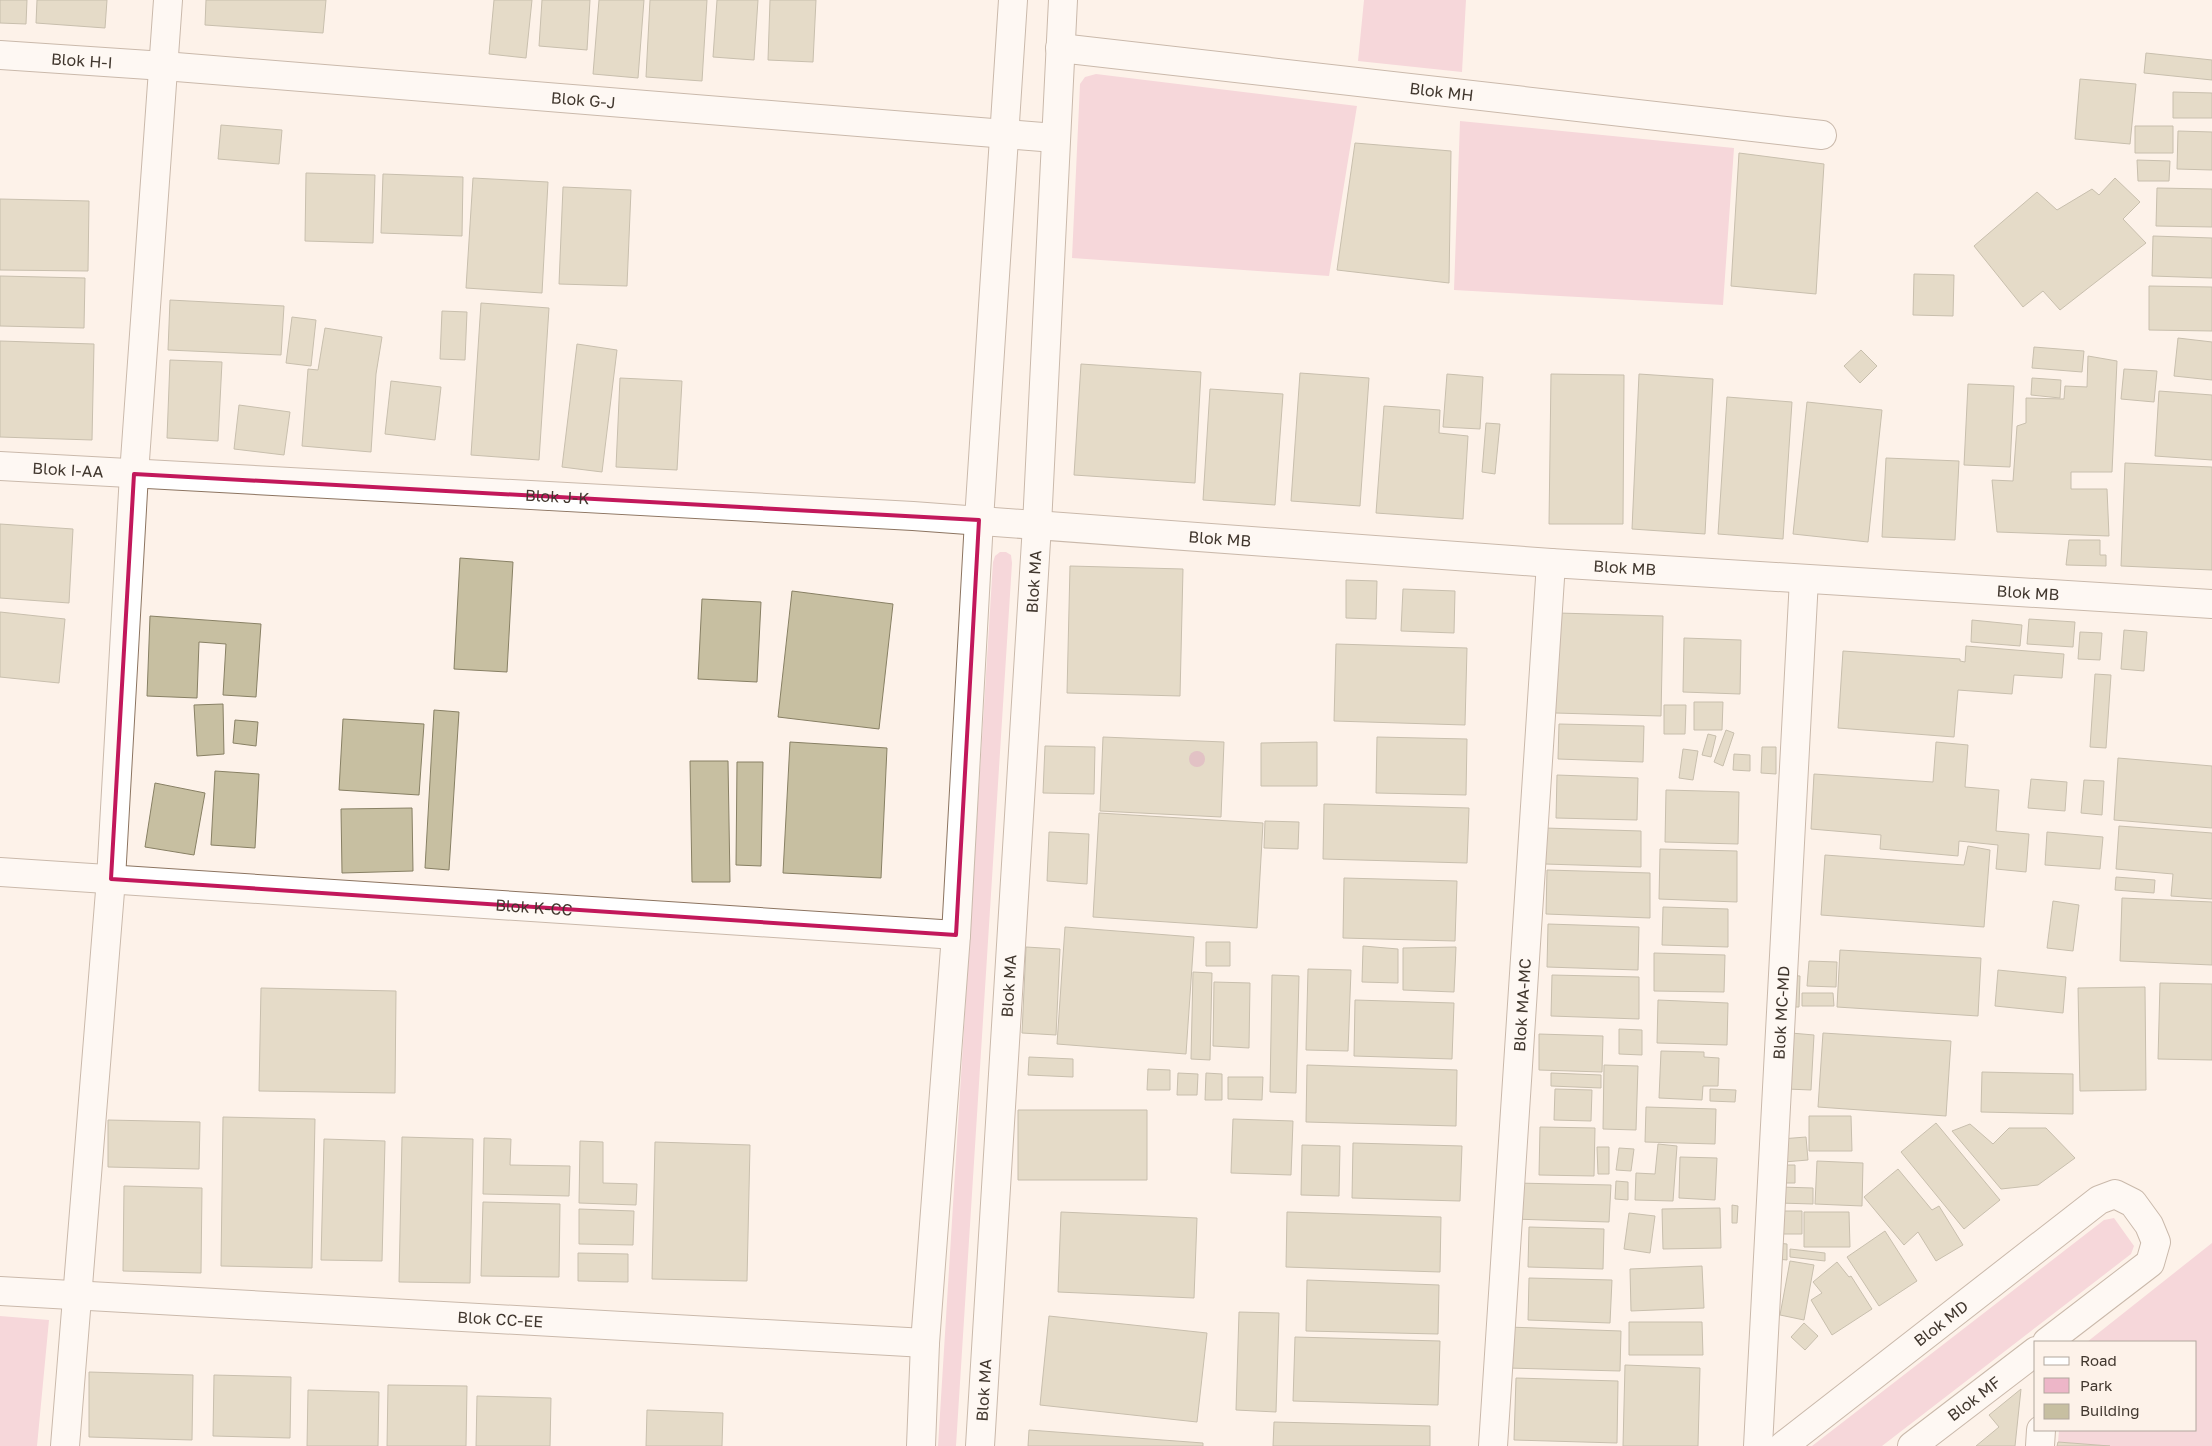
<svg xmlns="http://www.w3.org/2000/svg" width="2212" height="1446" viewBox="0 0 2212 1446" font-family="'Golos Text',sans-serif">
  <rect width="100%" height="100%" fill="#fdf2e9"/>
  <path fill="#edb6c8" d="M 1364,0 L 1466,0 L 1462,72 L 1358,61 Z
    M 1096,74 L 1357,106 L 1329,276 L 1072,258 L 1080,84 L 1085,77 Z
    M 1460,121 L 1734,148 L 1723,305 L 1454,290 Z
    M 1000,552 L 1006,552 L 1011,555 L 1012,563 L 956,1446 L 938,1446 L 993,562 L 995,556 Z
    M 2114,1218 L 2134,1246 L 2131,1254 L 1882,1446 L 1812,1446 L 2104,1220 Z
    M 2212,1243 L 2212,1446 L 2110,1446 L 2058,1442 L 2059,1430 L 2196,1430 L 2196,1342 L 2087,1342 Z
    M 0,1316 L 49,1320 L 37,1446 L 0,1446 Z"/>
  <path fill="#c7bfa1" stroke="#888064" d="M 0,0 L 27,0 L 26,24 L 0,23 Z
    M 37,0 L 107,0 L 105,28 L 36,23 Z
    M 206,0 L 326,0 L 323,33 L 205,25 Z
    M 494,0 L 532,0 L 526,58 L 489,54 Z
    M 542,0 L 590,0 L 587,50 L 539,46 Z
    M 599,0 L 644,0 L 638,78 L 593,74 Z
    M 650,0 L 707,0 L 702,81 L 646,77 Z
    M 717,0 L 758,0 L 754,60 L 713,57 Z
    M 770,0 L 816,0 L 813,62 L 768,60 Z
    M 2146,53 L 2212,60 L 2212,80 L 2144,73 Z
    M 2080,79 L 2136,84 L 2130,144 L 2075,139 Z
    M 2173,92 L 2212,93 L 2212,118 L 2173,118 Z
    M 221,125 L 282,130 L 279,164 L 218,159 Z
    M 2135,126 L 2173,126 L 2173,153 L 2135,153 Z
    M 2178,131 L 2212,132 L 2212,170 L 2177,169 Z
    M 1355,143 L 1451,151 L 1449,283 L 1337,270 Z
    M 1739,153 L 1824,164 L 1816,294 L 1731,286 Z
    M 2137,160 L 2170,161 L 2169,181 L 2138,181 Z
    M 306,173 L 375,175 L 373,243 L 305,241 Z
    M 383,174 L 463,177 L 462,236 L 381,233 Z
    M 473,178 L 548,182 L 542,293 L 466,288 Z
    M 2115,178 L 2140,202 L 2123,219 L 2146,243 L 2060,310 L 2043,291 L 2023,307 L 1974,246 L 2037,192 L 2057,210 L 2092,189 L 2099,195 Z
    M 563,187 L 631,190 L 627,286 L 559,284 Z
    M 2157,188 L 2212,189 L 2212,227 L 2156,226 Z
    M 0,199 L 89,201 L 88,271 L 0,270 Z
    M 2153,236 L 2212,238 L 2212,278 L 2152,276 Z
    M 1914,274 L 1954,275 L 1953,316 L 1913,315 Z
    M 0,276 L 85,278 L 84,328 L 0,326 Z
    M 2149,286 L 2212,287 L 2212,331 L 2149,330 Z
    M 170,300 L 284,306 L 281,355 L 168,350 Z
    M 481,303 L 549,308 L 539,460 L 471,455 Z
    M 442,311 L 467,312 L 465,360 L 440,359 Z
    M 292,317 L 316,320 L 311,366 L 286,363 Z
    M 325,328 L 382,337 L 376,374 L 371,452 L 302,446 L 308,369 L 318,370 Z
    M 2178,338 L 2212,342 L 2212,380 L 2174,376 Z
    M 0,341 L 94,344 L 92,440 L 0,437 Z
    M 577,344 L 617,350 L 602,472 L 562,467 Z
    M 2034,347 L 2084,351 L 2082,372 L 2032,368 Z
    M 1861,350 L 1877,366 L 1860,383 L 1844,366 Z
    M 2088,356 L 2117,361 L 2112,472 L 2071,472 L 2071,489 L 2107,489 L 2109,536 L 1997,532 L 1992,480 L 2013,481 L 2017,426 L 2026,423 L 2026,398 L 2064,399 L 2065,386 L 2087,387 Z
    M 170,360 L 222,362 L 218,441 L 167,438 Z
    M 1081,364 L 1201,372 L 1195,483 L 1074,475 Z
    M 2124,369 L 2157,371 L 2154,402 L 2121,399 Z
    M 1300,373 L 1369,378 L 1360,506 L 1291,501 Z
    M 1447,374 L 1483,377 L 1480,429 L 1443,427 Z
    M 1551,374 L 1624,375 L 1623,524 L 1549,524 Z
    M 1639,374 L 1713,379 L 1705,534 L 1632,529 Z
    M 620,378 L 682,381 L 677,470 L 616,467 Z
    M 2032,378 L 2061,380 L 2060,398 L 2031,395 Z
    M 391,381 L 441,387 L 435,440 L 385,434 Z
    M 1968,384 L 2014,386 L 2010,467 L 1964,465 Z
    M 1210,389 L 1283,394 L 1275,505 L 1203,500 Z
    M 2159,391 L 2212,395 L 2212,460 L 2155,456 Z
    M 1727,397 L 1792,402 L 1783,539 L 1718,534 Z
    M 1807,402 L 1882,410 L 1868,542 L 1793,534 Z
    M 239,405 L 290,412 L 284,455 L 234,449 Z
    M 1384,406 L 1440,410 L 1439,433 L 1468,436 L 1463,519 L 1376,513 Z
    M 1486,423 L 1500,424 L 1495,474 L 1482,472 Z
    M 1886,458 L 1959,461 L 1955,540 L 1882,537 Z
    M 2125,463 L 2212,467 L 2212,570 L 2121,566 Z
    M 0,524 L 73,529 L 69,603 L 0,598 Z
    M 2069,540 L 2100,540 L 2100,555 L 2106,555 L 2106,566 L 2066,565 Z
    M 460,558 L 513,562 L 507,672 L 454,669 Z
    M 1070,566 L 1183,569 L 1180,696 L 1067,693 Z
    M 1346,580 L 1377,581 L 1376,619 L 1346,618 Z
    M 1403,589 L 1455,591 L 1454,633 L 1401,631 Z
    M 792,591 L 893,604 L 879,729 L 778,717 Z
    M 702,599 L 761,602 L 757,682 L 698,679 Z
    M 0,612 L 65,619 L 59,683 L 0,677 Z
    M 1558,613 L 1663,616 L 1661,716 L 1555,713 Z
    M 150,616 L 261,624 L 256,697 L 223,695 L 226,644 L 199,642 L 197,698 L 147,696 Z
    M 2029,619 L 2075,622 L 2073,647 L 2027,644 Z
    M 1972,620 L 2022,625 L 2020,646 L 1971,642 Z
    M 2124,630 L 2147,632 L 2144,671 L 2121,669 Z
    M 2080,632 L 2102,633 L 2100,660 L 2078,659 Z
    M 1684,638 L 1741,640 L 1740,694 L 1683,692 Z
    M 1336,644 L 1467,648 L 1465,725 L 1334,721 Z
    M 1966,646 L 2064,654 L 2062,678 L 2014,675 L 2012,694 L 1958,690 L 1954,737 L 1838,728 L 1843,651 L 1960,659 L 1960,661 L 1965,662 Z
    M 2095,674 L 2111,675 L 2106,748 L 2090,747 Z
    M 1694,702 L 1723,702 L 1722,730 L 1694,730 Z
    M 223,704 L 224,754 L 197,756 L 194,705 Z
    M 1664,705 L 1686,705 L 1685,734 L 1664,734 Z
    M 434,710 L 459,712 L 449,870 L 425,868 Z
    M 343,719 L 424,724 L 419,795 L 339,790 Z
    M 235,720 L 258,722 L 256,746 L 233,743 Z
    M 1559,724 L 1644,726 L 1643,762 L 1558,759 Z
    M 1726,730 L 1734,733 L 1723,766 L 1714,762 Z
    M 1708,734 L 1716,736 L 1711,757 L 1702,755 Z
    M 1103,737 L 1224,742 L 1221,817 L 1100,811 Z
    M 1377,737 L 1467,739 L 1466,795 L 1376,793 Z
    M 790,742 L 887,748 L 881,878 L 783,873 Z
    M 1317,742 L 1317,786 L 1261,786 L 1261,743 Z
    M 1936,742 L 1968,745 L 1965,787 L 1999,790 L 1996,831 L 2029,834 L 2026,872 L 1996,869 L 1998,845 L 1959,841 L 1958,856 L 1880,849 L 1881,835 L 1811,829 L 1814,774 L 1933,782 Z
    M 1045,746 L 1095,747 L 1094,794 L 1043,793 Z
    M 1762,747 L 1776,747 L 1776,774 L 1761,773 Z
    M 1683,749 L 1698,751 L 1693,780 L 1679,778 Z
    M 1734,754 L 1750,755 L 1750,771 L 1733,770 Z
    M 2118,758 L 2212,766 L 2212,828 L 2114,820 Z
    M 690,761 L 728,761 L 730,882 L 692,882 Z
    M 737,762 L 763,762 L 761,866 L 736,865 Z
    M 215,771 L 259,774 L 255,848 L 211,845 Z
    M 1557,775 L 1638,778 L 1637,820 L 1556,818 Z
    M 2031,779 L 2067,782 L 2065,811 L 2028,808 Z
    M 2084,780 L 2104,781 L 2102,815 L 2081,813 Z
    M 155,783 L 205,793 L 194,855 L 145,847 Z
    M 1666,790 L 1739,792 L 1738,844 L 1665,842 Z
    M 1324,804 L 1469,808 L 1467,863 L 1323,859 Z
    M 412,808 L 413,871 L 342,873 L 341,809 Z
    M 1099,813 L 1263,823 L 1257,928 L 1093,917 Z
    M 1265,821 L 1299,822 L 1298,849 L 1264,848 Z
    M 2119,826 L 2212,833 L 2212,899 L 2171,896 L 2173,874 L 2116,869 Z
    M 1545,828 L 1641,831 L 1641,867 L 1545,864 Z
    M 1049,832 L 1089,834 L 1087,884 L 1047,881 Z
    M 2047,832 L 2103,837 L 2100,869 L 2045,865 Z
    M 1968,846 L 1990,850 L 1984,927 L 1821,915 L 1825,855 L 1964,865 Z
    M 1660,849 L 1737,851 L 1737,902 L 1659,899 Z
    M 1547,870 L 1650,873 L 1650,918 L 1546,914 Z
    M 2116,877 L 2155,880 L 2154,893 L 2115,890 Z
    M 1344,878 L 1457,881 L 1455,941 L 1343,938 Z
    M 2122,898 L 2212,902 L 2212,965 L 2120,961 Z
    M 2053,901 L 2079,905 L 2073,951 L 2047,948 Z
    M 1663,907 L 1728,909 L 1728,947 L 1662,945 Z
    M 1548,924 L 1639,927 L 1638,970 L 1547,967 Z
    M 1065,927 L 1194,937 L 1186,1054 L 1057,1044 Z
    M 1206,942 L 1230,942 L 1230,966 L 1206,966 Z
    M 1363,946 L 1398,949 L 1398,983 L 1362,982 Z
    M 1026,947 L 1060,949 L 1056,1035 L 1022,1033 Z
    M 1456,947 L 1454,992 L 1403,990 L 1403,948 Z
    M 1840,950 L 1981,958 L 1978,1016 L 1837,1007 Z
    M 1654,953 L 1725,955 L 1724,992 L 1654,991 Z
    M 1809,961 L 1837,962 L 1836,987 L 1807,986 Z
    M 1308,969 L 1351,970 L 1348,1051 L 1306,1050 Z
    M 1998,970 L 2066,977 L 2063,1013 L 1995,1006 Z
    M 1193,972 L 1212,973 L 1210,1060 L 1191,1059 Z
    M 1272,975 L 1299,976 L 1296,1093 L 1270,1092 Z
    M 1552,975 L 1639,977 L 1639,1019 L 1551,1016 Z
    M 1788,975 L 1800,976 L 1799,1007 L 1787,1007 Z
    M 1214,982 L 1250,983 L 1249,1048 L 1213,1046 Z
    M 2160,983 L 2212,984 L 2212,1060 L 2158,1059 Z
    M 2145,987 L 2146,1090 L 2080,1091 L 2078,988 Z
    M 261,988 L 396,991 L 395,1093 L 259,1091 Z
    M 1802,993 L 1833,993 L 1834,1006 L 1802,1006 Z
    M 1355,1000 L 1454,1003 L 1452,1059 L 1354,1056 Z
    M 1658,1000 L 1728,1003 L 1727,1045 L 1657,1043 Z
    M 1619,1029 L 1642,1030 L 1642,1055 L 1619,1054 Z
    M 1791,1033 L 1814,1035 L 1811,1090 L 1787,1089 Z
    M 1823,1033 L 1951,1041 L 1946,1116 L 1818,1107 Z
    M 1539,1034 L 1603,1036 L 1602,1072 L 1539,1070 Z
    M 1661,1051 L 1704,1052 L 1704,1057 L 1719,1058 L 1718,1086 L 1703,1086 L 1702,1100 L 1659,1098 Z
    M 1029,1057 L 1073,1059 L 1073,1077 L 1028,1075 Z
    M 1307,1065 L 1457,1070 L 1456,1126 L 1306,1122 Z
    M 1604,1065 L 1638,1066 L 1636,1130 L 1603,1129 Z
    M 1148,1069 L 1170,1070 L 1170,1090 L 1147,1090 Z
    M 1982,1072 L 2073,1074 L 2073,1114 L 1981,1112 Z
    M 1178,1073 L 1198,1074 L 1197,1095 L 1177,1095 Z
    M 1206,1073 L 1222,1074 L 1222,1100 L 1205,1100 Z
    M 1551,1073 L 1601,1075 L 1601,1088 L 1551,1086 Z
    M 1228,1077 L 1263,1077 L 1262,1100 L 1228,1099 Z
    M 1555,1089 L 1592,1090 L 1591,1121 L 1554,1120 Z
    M 1710,1089 L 1736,1090 L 1735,1102 L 1710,1101 Z
    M 1646,1107 L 1716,1109 L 1715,1144 L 1645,1142 Z
    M 1018,1110 L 1147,1110 L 1147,1180 L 1018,1180 Z
    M 1809,1116 L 1851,1116 L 1852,1151 L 1809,1151 Z
    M 223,1117 L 315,1119 L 312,1268 L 221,1266 Z
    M 1233,1119 L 1293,1121 L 1291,1175 L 1231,1173 Z
    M 108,1120 L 200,1122 L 199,1169 L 108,1167 Z
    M 1936,1123 L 2000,1200 L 1964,1229 L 1901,1152 Z
    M 1970,1124 L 1993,1144 L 2009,1128 L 2046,1128 L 2075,1158 L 2038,1185 L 2001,1189 L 1952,1131 Z
    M 1540,1127 L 1595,1128 L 1594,1176 L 1539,1175 Z
    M 402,1137 L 473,1139 L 470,1283 L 399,1282 Z
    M 1806,1137 L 1808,1160 L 1784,1162 L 1781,1139 Z
    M 484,1138 L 511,1139 L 510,1165 L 570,1166 L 569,1196 L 483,1194 Z
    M 324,1139 L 385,1141 L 382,1261 L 321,1260 Z
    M 580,1141 L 603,1142 L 603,1183 L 637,1184 L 636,1205 L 579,1203 Z
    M 655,1142 L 750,1145 L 747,1281 L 652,1279 Z
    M 1353,1143 L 1462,1146 L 1460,1201 L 1352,1198 Z
    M 1658,1144 L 1677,1146 L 1673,1201 L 1635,1200 L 1636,1173 L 1655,1174 Z
    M 1302,1145 L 1340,1146 L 1339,1196 L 1301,1195 Z
    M 1597,1147 L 1609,1147 L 1609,1174 L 1598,1174 Z
    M 1619,1148 L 1634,1149 L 1631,1171 L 1616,1170 Z
    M 1680,1157 L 1717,1158 L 1715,1200 L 1679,1198 Z
    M 1817,1161 L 1863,1163 L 1862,1206 L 1815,1204 Z
    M 1784,1165 L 1795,1165 L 1795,1183 L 1784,1183 Z
    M 1898,1169 L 1932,1210 L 1939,1206 L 1963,1245 L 1936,1261 L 1918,1232 L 1904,1245 L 1864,1197 Z
    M 1616,1181 L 1628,1182 L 1628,1200 L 1615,1199 Z
    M 1514,1183 L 1611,1185 L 1609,1222 L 1513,1219 Z
    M 124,1186 L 202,1188 L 201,1273 L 123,1271 Z
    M 1780,1187 L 1813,1188 L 1813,1204 L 1779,1203 Z
    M 483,1202 L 560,1204 L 559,1277 L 481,1276 Z
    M 1732,1205 L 1738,1206 L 1737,1223 L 1732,1223 Z
    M 1720,1208 L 1721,1248 L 1663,1249 L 1662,1209 Z
    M 579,1209 L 634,1211 L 633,1245 L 579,1244 Z
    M 1777,1211 L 1802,1211 L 1802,1234 L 1778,1234 Z
    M 1061,1212 L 1197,1218 L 1194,1298 L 1058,1292 Z
    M 1287,1212 L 1441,1217 L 1440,1272 L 1286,1267 Z
    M 1804,1212 L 1849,1212 L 1850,1247 L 1804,1247 Z
    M 1629,1213 L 1655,1216 L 1650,1253 L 1624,1249 Z
    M 1529,1227 L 1604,1229 L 1603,1269 L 1528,1267 Z
    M 1885,1231 L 1917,1281 L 1879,1306 L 1847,1257 Z
    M 1777,1243 L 1787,1244 L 1787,1260 L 1777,1259 Z
    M 1790,1249 L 1825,1253 L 1825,1261 L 1790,1257 Z
    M 578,1253 L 628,1254 L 628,1282 L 578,1281 Z
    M 1790,1261 L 1814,1265 L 1804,1320 L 1780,1315 Z
    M 1837,1262 L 1849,1277 L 1851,1276 L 1872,1309 L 1832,1335 L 1811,1300 L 1822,1293 L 1813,1282 Z
    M 1702,1266 L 1704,1308 L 1631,1311 L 1630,1269 Z
    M 1529,1278 L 1612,1280 L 1610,1323 L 1528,1320 Z
    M 1307,1280 L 1439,1285 L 1438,1334 L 1306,1331 Z
    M 1239,1312 L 1279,1313 L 1276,1412 L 1236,1410 Z
    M 1049,1316 L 1207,1333 L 1197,1422 L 1040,1405 Z
    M 1629,1322 L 1702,1322 L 1703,1355 L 1629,1355 Z
    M 1804,1323 L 1818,1336 L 1805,1350 L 1791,1337 Z
    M 1508,1327 L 1621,1331 L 1620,1371 L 1507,1368 Z
    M 1295,1337 L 1440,1341 L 1438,1405 L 1293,1401 Z
    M 1625,1365 L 1700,1368 L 1698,1446 L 1623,1446 Z
    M 89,1372 L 193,1375 L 192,1440 L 89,1437 Z
    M 214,1375 L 291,1377 L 290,1438 L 213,1436 Z
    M 1516,1378 L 1618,1381 L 1617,1443 L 1514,1440 Z
    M 388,1385 L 467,1386 L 466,1446 L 387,1446 Z
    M 2021,1389 L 2015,1446 L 1976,1446 L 1999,1427 L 1989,1415 Z
    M 308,1390 L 379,1392 L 378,1446 L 307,1446 Z
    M 477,1396 L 551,1398 L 550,1446 L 476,1446 Z
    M 647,1410 L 723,1413 L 722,1446 L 646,1446 Z
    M 1274,1422 L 1430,1426 L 1430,1446 L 1273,1446 Z
    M 1029,1430 L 1203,1443 L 1203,1446 L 1028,1446 Z
    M 2058,1442 L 2110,1446 L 2057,1446 Z"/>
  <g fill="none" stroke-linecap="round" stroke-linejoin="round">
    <defs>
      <g id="street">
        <path id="s1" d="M 1060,48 L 1822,135"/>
        <path id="s2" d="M 0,55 L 164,66 L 1055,138"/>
        <path id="s3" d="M 0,466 L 913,516 L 1551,563 L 2212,604"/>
        <path id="s4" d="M 0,872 L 956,935"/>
        <path id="s5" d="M 0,1291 L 925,1343"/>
        <path d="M 65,1446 L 111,879 L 134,474 L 168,0"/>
        <path d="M 921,1446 L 925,1343 L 956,935 L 979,520 L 1013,0"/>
        <path id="s6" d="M 980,1446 L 1037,525 L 1063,0"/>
        <path id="s7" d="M 1493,1446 L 1551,563"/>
        <path id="s8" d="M 1758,1446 L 1804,579"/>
        <path id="s9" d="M 1783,1446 L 2099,1200 L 2115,1194 L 2133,1203 L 2149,1225 L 2156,1242 L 2150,1263 L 2047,1342"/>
        <path id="s10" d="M 1912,1446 L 2036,1351"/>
        <path d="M 2040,1446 L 2041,1430"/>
      </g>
    </defs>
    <use href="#street" stroke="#8c7460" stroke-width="30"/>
    <use href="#street" stroke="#fff" stroke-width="28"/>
  </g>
  <circle fill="#c08799" cx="1197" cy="759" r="8"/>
  <path d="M0 0H2212V1446H0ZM 134,474 L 979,520 L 956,935 L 111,879 Z" fill="#fdf2e9" fill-opacity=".55" fill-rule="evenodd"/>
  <path fill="none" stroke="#c2185b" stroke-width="4" stroke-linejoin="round" d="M 134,474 L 979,520 L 956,935 L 111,879 Z"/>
  <g text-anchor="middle" stroke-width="4.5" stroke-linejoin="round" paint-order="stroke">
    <g font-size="16" fill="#41372e" stroke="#fdf2e9">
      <text dy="6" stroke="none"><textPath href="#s2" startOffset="82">Blok H-I</textPath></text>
      <text dy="6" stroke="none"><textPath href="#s1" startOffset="384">Blok MH</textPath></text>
      <text dy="6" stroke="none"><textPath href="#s2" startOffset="585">Blok G-J</textPath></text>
      <text dy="6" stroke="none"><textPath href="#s3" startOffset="68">Blok I-AA</textPath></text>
      <text dy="6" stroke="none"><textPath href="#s3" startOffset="558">Blok J-K</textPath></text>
      <text dy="6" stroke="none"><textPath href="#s3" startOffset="1222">Blok MB</textPath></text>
      <text dy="6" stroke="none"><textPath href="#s3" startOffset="1628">Blok MB</textPath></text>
      <text dy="6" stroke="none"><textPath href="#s6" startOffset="866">Blok MA</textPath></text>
      <text dy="6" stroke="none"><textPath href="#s3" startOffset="2032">Blok MB</textPath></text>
      <text dy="6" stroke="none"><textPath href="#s4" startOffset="535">Blok K-CC</textPath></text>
      <text dy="6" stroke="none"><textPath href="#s6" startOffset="461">Blok MA</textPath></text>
      <text dy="6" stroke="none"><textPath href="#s7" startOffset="442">Blok MA-MC</textPath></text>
      <text dy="6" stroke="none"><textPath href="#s8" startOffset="434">Blok MC-MD</textPath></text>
      <text dy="6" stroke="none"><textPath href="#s5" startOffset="501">Blok CC-EE</textPath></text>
      <text dy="6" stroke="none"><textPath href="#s9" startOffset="200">Blok MD</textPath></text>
      <text dy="6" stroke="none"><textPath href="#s6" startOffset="56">Blok MA</textPath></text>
      <text dy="6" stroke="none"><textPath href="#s10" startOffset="78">Blok MF</textPath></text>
    </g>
  </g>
  <rect x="2034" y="1341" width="162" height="90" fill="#fdf2e9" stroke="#b2a79e"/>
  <rect x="2044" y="1357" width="25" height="8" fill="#ffffff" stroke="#b2a79e"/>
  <text x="2080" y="1366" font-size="15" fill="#41372e">Road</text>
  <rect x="2044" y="1378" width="25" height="15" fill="#edb6c8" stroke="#b2a79e"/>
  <text x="2080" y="1391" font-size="15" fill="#41372e">Park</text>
  <rect x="2044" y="1404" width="25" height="15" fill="#c7bfa1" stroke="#b2a79e"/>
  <text x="2080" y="1416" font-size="15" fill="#41372e">Building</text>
</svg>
